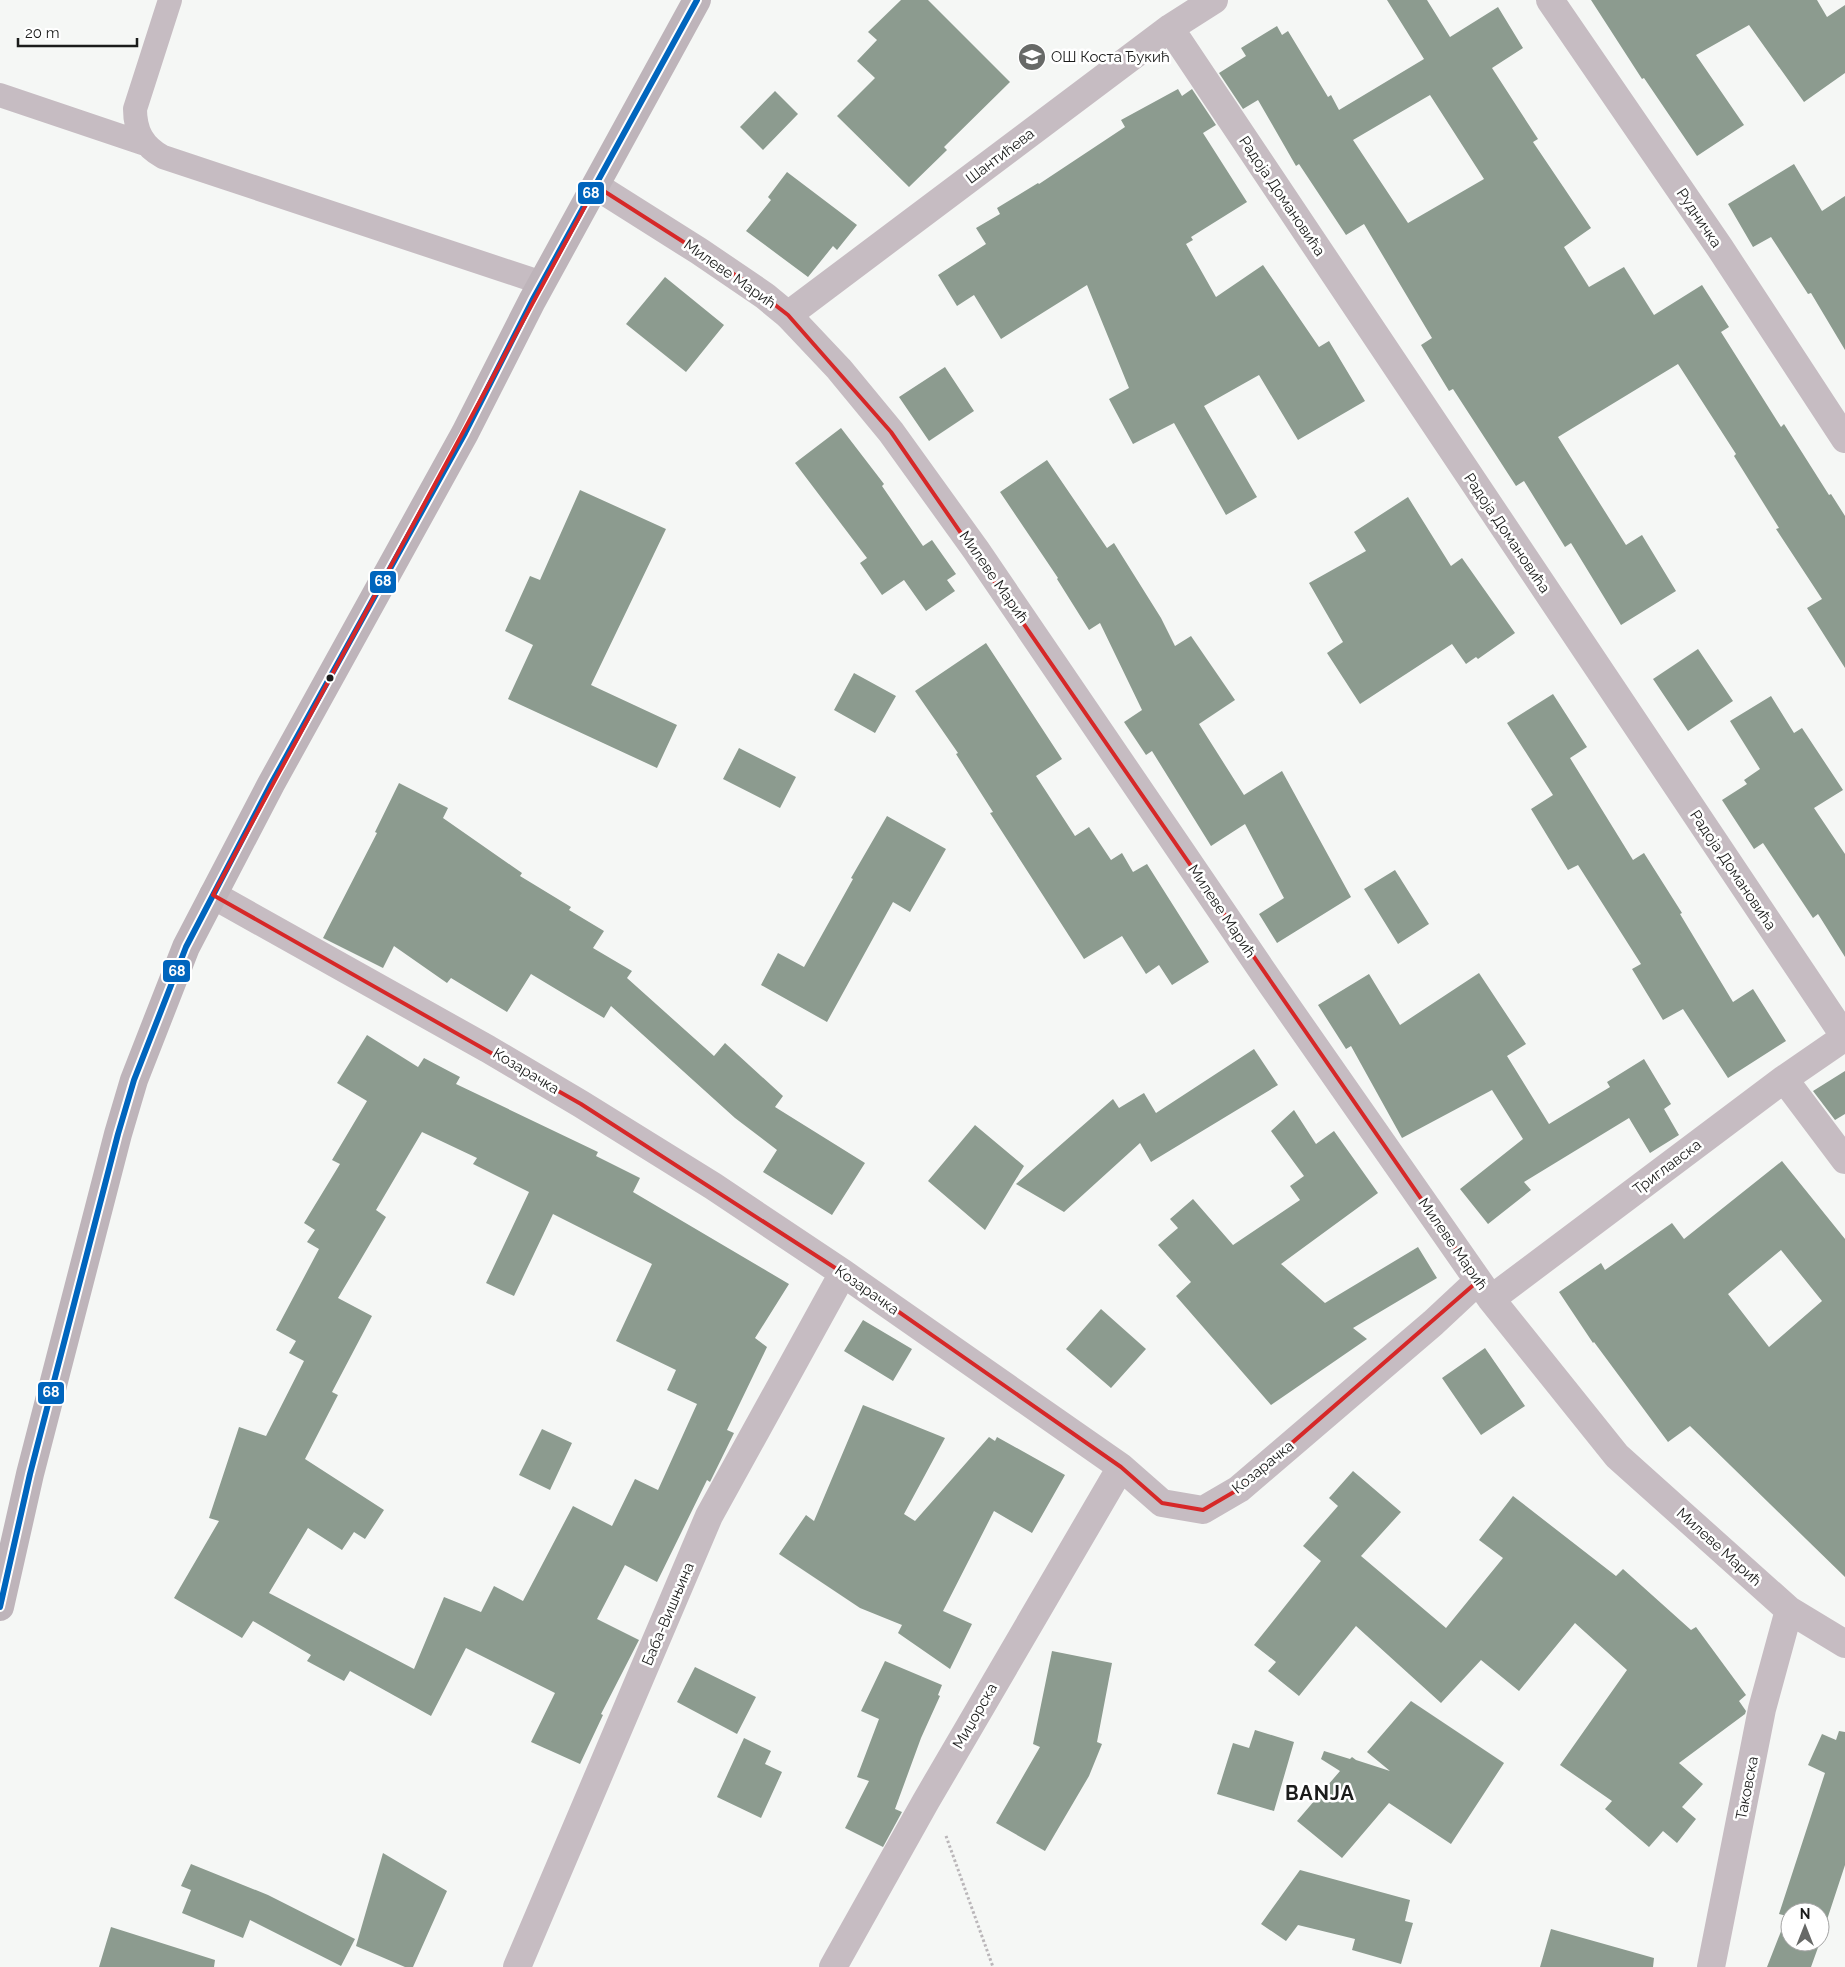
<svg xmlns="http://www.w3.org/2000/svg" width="1845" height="1967" viewBox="0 0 1845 1967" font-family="Raleway,sans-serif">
  <rect width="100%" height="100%" fill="#f5f7f5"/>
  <path fill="#8c9b8f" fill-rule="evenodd" d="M 901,0 L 928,0 L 1010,82 L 944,147 L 947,150 L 909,187 L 837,116 L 875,78 L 857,61 L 877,40 L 868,32 Z
    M 1387,0 L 1427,0 L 1450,37 L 1498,7 L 1523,48 L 1492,68 L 1538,139 L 1533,142 L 1591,228 L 1564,247 L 1589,287 L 1624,267 L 1654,315 L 1702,285 L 1729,327 L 1721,332 L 1781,427 L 1784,424 L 1829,495 L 1831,494 L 1845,516 L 1845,668 L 1807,608 L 1822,599 L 1776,529 L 1779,528 L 1734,456 L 1736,454 L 1678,364 L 1558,437 L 1626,545 L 1642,535 L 1676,591 L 1621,625 L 1571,543 L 1565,547 L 1524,481 L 1516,486 L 1453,389 L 1449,391 L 1421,345 L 1432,338 L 1364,224 L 1346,235 L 1299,164 L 1296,166 L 1258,100 L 1243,109 L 1219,73 L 1246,56 L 1241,48 L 1277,26 L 1282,35 L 1288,31 L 1328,97 L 1331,95 L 1339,110 L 1424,59 ZM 1430,95 L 1484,179 L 1408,223 L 1353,140 Z
    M 1591,0 L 1817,0 L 1827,17 L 1845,5 L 1845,73 L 1804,102 L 1749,25 L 1696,55 L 1744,125 L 1697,156 L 1644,78 L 1642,79 Z
    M 1178,89 L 1182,96 L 1192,89 L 1216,125 L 1203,133 L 1247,202 L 1191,237 L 1193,240 L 1186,244 L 1216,297 L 1263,265 L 1319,347 L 1329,341 L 1365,401 L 1298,440 L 1259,375 L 1204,406 L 1257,497 L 1226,515 L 1174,423 L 1133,444 L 1109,399 L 1129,388 L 1087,285 L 1001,339 L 974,295 L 957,306 L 938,275 L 986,244 L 976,228 L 1000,214 L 997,208 L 1038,183 L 1039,184 L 1125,127 L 1121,120 Z
    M 775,91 L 798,114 L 763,150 L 740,127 Z
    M 1794,164 L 1822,211 L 1845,196 L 1845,350 L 1811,293 L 1808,294 L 1771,237 L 1753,247 L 1728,204 Z
    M 787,172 L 857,225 L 837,250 L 833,246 L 808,277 L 746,231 L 771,200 L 768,197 Z
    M 665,277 L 724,325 L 686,372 L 626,324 Z
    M 945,367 L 974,411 L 929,441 L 899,397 Z
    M 841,428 L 884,484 L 882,486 L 923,546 L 932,540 L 956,574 L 947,580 L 955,591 L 926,611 L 904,580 L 882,595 L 860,563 L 867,558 L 795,463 Z
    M 1047,460 L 1107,548 L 1114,543 L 1161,618 L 1175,646 L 1191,636 L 1235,700 L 1199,724 L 1244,795 L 1282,771 L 1351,897 L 1277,943 L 1259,914 L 1284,898 L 1245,824 L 1211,846 L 1152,751 L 1146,755 L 1124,722 L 1142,710 L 1100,623 L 1089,630 L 1057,579 L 1058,578 L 1000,492 Z
    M 580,490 L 666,529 L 591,685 L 677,725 L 657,768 L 508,699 L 533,645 L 505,631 L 530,576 L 540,580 Z
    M 1408,497 L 1451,566 L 1462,558 L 1515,633 L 1478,659 L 1476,657 L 1466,664 L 1452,644 L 1360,704 L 1327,653 L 1343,642 L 1309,583 L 1366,551 L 1354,532 Z
    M 986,643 L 1062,759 L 1036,776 L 1075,836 L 1089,827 L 1111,860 L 1122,853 L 1133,872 L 1147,864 L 1209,962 L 1172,985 L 1159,965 L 1146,974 L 1122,936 L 1084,959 L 990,813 L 993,812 L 956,754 L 958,753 L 915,691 Z
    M 1698,649 L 1733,701 L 1688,731 L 1653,679 Z
    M 854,673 L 896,696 L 875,733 L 834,710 Z
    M 1553,694 L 1587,747 L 1570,758 L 1633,860 L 1644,853 L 1682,913 L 1680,914 L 1733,1002 L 1753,989 L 1786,1041 L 1728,1078 L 1683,1009 L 1663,1020 L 1632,969 L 1641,964 L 1578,865 L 1568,870 L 1531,809 L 1553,795 L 1507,723 Z
    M 1771,696 L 1794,733 L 1802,728 L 1843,790 L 1814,808 L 1845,854 L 1845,957 L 1818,914 L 1813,918 L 1763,843 L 1754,849 L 1722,800 L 1747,784 L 1744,780 L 1760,769 L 1730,721 Z
    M 739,748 L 796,777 L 780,808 L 723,779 Z
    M 399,783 L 448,808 L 443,818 L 522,873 L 520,876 L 571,907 L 569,910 L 604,931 L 593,948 L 632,971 L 627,978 L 714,1056 L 725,1043 L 783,1096 L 775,1107 L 865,1163 L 832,1215 L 763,1172 L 777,1150 L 735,1118 L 611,1006 L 604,1018 L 531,974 L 507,1012 L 451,978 L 447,983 L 394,946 L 383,968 L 323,938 L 377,833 L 375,832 Z
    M 887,816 L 946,849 L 910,912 L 893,902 L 827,1022 L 761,985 L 778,953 L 804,967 L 853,879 L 851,878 Z
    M 1395,870 L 1429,924 L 1398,944 L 1364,889 Z
    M 1479,973 L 1526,1044 L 1507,1056 L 1549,1124 L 1610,1087 L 1607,1082 L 1644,1059 L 1671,1104 L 1664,1109 L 1679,1135 L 1650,1153 L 1629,1118 L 1524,1182 L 1531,1190 L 1488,1224 L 1460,1189 L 1523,1139 L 1492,1090 L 1402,1138 L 1351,1046 L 1346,1049 L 1318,1005 L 1369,974 L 1400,1025 Z
    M 367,1035 L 418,1067 L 424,1058 L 460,1077 L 456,1084 L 598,1152 L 596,1156 L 640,1178 L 633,1192 L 789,1284 L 755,1338 L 767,1347 L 727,1430 L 734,1433 L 710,1482 L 707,1480 L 657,1582 L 625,1565 L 597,1619 L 639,1640 L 601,1714 L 603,1715 L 580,1764 L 531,1742 L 555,1693 L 466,1648 L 431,1716 L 350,1671 L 344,1681 L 307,1661 L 311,1655 L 253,1621 L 242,1638 L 174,1598 L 219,1521 L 209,1518 L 239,1427 L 266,1436 L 304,1361 L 289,1353 L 296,1341 L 276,1330 L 319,1249 L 307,1242 L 315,1230 L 304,1223 L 340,1164 L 332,1160 L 367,1101 L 337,1083 ZM 422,1132 L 477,1158 L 473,1164 L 529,1192 L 486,1283 L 514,1296 L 553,1214 L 652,1264 L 616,1341 L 676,1370 L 667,1390 L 697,1404 L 658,1490 L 635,1479 L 612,1526 L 573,1506 L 523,1601 L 494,1586 L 481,1612 L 444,1597 L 414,1669 L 269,1593 L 308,1528 L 342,1550 L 354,1532 L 365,1539 L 384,1510 L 305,1459 L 338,1395 L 332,1392 L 372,1316 L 338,1298 L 386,1217 L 376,1210 Z
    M 1254,1049 L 1278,1085 L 1151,1162 L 1140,1143 L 1064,1212 L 1016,1184 L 1113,1099 L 1119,1108 L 1144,1093 L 1156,1113 Z
    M 1845,1071 L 1845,1114 L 1835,1120 L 1813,1091 Z
    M 1294,1110 L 1316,1144 L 1334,1131 L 1378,1193 L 1281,1264 L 1325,1303 L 1418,1247 L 1437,1278 L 1353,1328 L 1367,1339 L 1271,1405 L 1176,1296 L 1191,1282 L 1158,1245 L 1178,1228 L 1170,1219 L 1193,1199 L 1233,1245 L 1300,1200 L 1290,1186 L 1304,1176 L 1271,1131 Z
    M 975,1125 L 1024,1166 L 985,1230 L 928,1181 Z
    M 1782,1161 L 1845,1239 L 1845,1577 L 1690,1426 L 1668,1442 L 1594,1342 L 1593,1343 L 1559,1292 L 1601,1263 L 1605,1270 L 1672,1223 L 1684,1239 ZM 1781,1250 L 1822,1301 L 1769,1347 L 1728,1294 Z
    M 1101,1309 L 1146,1349 L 1111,1388 L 1066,1349 Z
    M 863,1320 L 912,1349 L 893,1381 L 844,1351 Z
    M 1485,1348 L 1525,1406 L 1481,1435 L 1442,1378 Z
    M 863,1405 L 945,1438 L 904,1514 L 915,1521 L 989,1437 L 995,1441 L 997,1437 L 1065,1475 L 1032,1533 L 994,1511 L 943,1611 L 972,1624 L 950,1669 L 898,1633 L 902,1625 L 860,1608 L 779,1554 L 806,1515 L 814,1521 Z
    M 542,1429 L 572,1443 L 550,1490 L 519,1475 Z
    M 1353,1471 L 1401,1512 L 1361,1556 L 1446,1628 L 1503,1558 L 1479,1540 L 1513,1496 L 1616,1576 L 1623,1569 L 1691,1630 L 1696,1627 L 1746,1695 L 1739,1701 L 1746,1711 L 1745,1714 L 1679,1763 L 1703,1784 L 1682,1807 L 1696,1819 L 1677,1843 L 1663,1831 L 1649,1847 L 1605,1809 L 1612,1801 L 1560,1765 L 1627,1670 L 1575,1623 L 1519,1691 L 1481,1660 L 1441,1703 L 1356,1626 L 1299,1696 L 1268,1671 L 1276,1662 L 1254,1645 L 1321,1561 L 1303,1546 L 1338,1506 L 1329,1498 Z
    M 1052,1651 L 1112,1663 L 1097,1742 L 1102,1744 L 1089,1776 L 1045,1851 L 996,1823 L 1040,1747 L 1033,1744 Z
    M 885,1661 L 942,1685 L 938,1695 L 940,1696 L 921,1738 L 895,1809 L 902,1812 L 883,1847 L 845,1828 L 869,1781 L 857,1777 L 879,1719 L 861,1711 Z
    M 695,1667 L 756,1697 L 737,1734 L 677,1702 Z
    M 1411,1701 L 1504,1763 L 1451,1844 L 1389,1803 L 1342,1858 L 1297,1821 L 1340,1771 L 1321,1759 L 1324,1751 L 1350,1759 L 1352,1757 L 1356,1760 L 1390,1771 L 1367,1752 Z
    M 1255,1730 L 1294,1742 L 1274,1811 L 1217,1794 L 1233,1743 L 1249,1748 Z
    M 1839,1731 L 1845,1732 L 1845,1865 L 1820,1941 L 1820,1912 L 1790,1912 L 1790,1942 L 1820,1942 L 1811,1967 L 1767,1967 L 1787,1916 L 1779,1914 L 1825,1773 L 1808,1765 L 1822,1734 L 1836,1740 Z
    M 744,1738 L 771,1751 L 765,1764 L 782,1772 L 761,1818 L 717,1797 Z
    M 383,1853 L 447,1891 L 413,1967 L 405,1967 L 356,1946 Z
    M 191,1864 L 268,1895 L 355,1939 L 341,1966 L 250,1920 L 243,1938 L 182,1913 L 191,1890 L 181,1886 Z
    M 1300,1870 L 1410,1900 L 1405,1921 L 1413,1923 L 1401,1964 L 1352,1950 L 1355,1939 L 1298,1925 L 1286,1941 L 1261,1924 Z
    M 111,1927 L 215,1960 L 214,1967 L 99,1967 Z
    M 1551,1929 L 1654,1958 L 1653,1967 L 1540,1967 Z"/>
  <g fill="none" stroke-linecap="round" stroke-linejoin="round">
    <path stroke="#bab6b9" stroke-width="3" stroke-dasharray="2.5 2.5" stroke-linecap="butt" d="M 946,1836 L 993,1967"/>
    <path stroke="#c6bcc2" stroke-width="24" d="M 170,0 L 135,109 C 135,131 143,146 163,157 L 542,283
      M 0,95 L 145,144"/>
    <path stroke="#c6bcc2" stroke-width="28" d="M 1550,0 L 1720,248 L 1845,439
      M 1170,28 L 1845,1037
      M 596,186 L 699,251 L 765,296 L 788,315 L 839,369 L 891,432 L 976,550 L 1272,985 L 1491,1299 L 1617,1456 L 1789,1610 L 1845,1644
      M 788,315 L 1170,28 L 1214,0
      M 213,895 L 488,1049 L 581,1104 L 713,1186 L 843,1273 L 1121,1467 L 1162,1503 L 1203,1510 L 1239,1489 L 1433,1323 L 1478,1281
      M 1784,1079 L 1845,1160
      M 1491,1299 L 1784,1079 L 1845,1037
      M 517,1967 L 709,1516 L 843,1273
      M 833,1967 L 926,1801 L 1121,1467
      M 1711,1967 L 1762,1709 L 1789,1610"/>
    <path stroke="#beb4ba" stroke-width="28" d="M 0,1607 L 30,1474 L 118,1134 L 134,1080 L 186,947 L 271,784 L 465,433 L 532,301 L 697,0"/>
    <defs>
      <path id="bus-1" d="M 0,1607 L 30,1474 L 118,1134 L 134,1080 L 186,947 L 271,784 L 465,433 L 532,301 L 697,0"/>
    </defs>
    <use href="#bus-1" stroke="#fff" stroke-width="10"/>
    <use href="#bus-1" stroke="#0065bd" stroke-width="6"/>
  </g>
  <path fill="none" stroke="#d62828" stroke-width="4" stroke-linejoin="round" d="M 596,186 L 743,280 L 788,315 L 891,432 L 1478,1281 L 1239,1489 L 1203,1510 L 1162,1503 L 1121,1467 L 843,1273 L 581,1104 L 213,895 Z"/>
  <defs>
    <symbol id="school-disc" viewBox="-11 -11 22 22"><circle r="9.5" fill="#676967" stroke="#fff"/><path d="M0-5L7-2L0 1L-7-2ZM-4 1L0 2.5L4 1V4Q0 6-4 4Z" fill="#fff"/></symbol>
  </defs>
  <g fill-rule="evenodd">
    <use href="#school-disc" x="1016" y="41" width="32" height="32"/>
  </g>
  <circle fill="#1b1c1b" stroke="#fff" stroke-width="2" cx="330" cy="678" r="4.5"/>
  <g text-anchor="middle" stroke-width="5" stroke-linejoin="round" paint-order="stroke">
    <g font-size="15" fill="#1b1c1b" stroke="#fff" text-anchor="start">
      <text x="1051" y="62">ОШ Коста Ђукић</text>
    </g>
    <g font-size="15" fill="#1b1c1b" stroke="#fff">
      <text transform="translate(1000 156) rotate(-37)" y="5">Шантићева</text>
      <text transform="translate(1282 196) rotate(56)" y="5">Радоја Домановића</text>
      <text transform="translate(1699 218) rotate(56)" y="5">Рудничка</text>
      <text transform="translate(730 274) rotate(35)" y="5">Милеве Марић</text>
      <text transform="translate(1507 533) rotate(56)" y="5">Радоја Домановића</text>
      <text transform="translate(994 577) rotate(55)" y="5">Милеве Марић</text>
      <text transform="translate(1733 870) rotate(56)" y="5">Радоја Домановића</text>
      <text transform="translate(1222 911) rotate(56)" y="5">Милеве Марић</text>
      <text transform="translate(526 1071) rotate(31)" y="5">Козарачка</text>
      <text transform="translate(1667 1167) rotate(-37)" y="5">Триглавска</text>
      <text transform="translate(1453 1244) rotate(55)" y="5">Милеве Марић</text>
      <text transform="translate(867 1290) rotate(35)" y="5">Козарачка</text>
      <text transform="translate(1263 1467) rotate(-39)" y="5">Козарачка</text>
      <text transform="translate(1719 1547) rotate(42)" y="5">Милеве Марић</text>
      <text transform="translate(668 1614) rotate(-67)" y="5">Баба-Вишњина</text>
      <text transform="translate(975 1716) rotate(-60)" y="5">Миџорска</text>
      <text transform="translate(1747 1788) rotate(-79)" y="5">Таковска</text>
    </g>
    <g font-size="20" font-weight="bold" letter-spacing="1" fill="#1b1c1b" stroke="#fff">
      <text x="1320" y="1800">BANJA</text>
    </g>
  </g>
  <g stroke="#fff" stroke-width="2">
    <rect x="577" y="181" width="28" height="24" rx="5" fill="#0065bd"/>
    <rect x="369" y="570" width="28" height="24" rx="5" fill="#0065bd"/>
    <rect x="162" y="959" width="29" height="24" rx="5" fill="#0065bd"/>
    <rect x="37" y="1381" width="28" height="24" rx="5" fill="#0065bd"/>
  </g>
  <g font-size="14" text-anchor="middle" font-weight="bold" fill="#fff">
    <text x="591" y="198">68</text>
    <text x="383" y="586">68</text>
    <text x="177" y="976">68</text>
    <text x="51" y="1397">68</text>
  </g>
  <g transform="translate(1805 1927)"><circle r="24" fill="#ffffff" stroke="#a4a4a4"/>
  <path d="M0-4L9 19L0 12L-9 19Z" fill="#676967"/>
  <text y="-8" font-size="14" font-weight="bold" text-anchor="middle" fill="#1b1c1b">N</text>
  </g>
  <path d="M18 38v8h119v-8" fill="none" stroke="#1b1c1b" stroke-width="2.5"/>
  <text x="25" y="38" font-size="15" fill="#1b1c1b" stroke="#ffffff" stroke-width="4" paint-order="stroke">20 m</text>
</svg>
